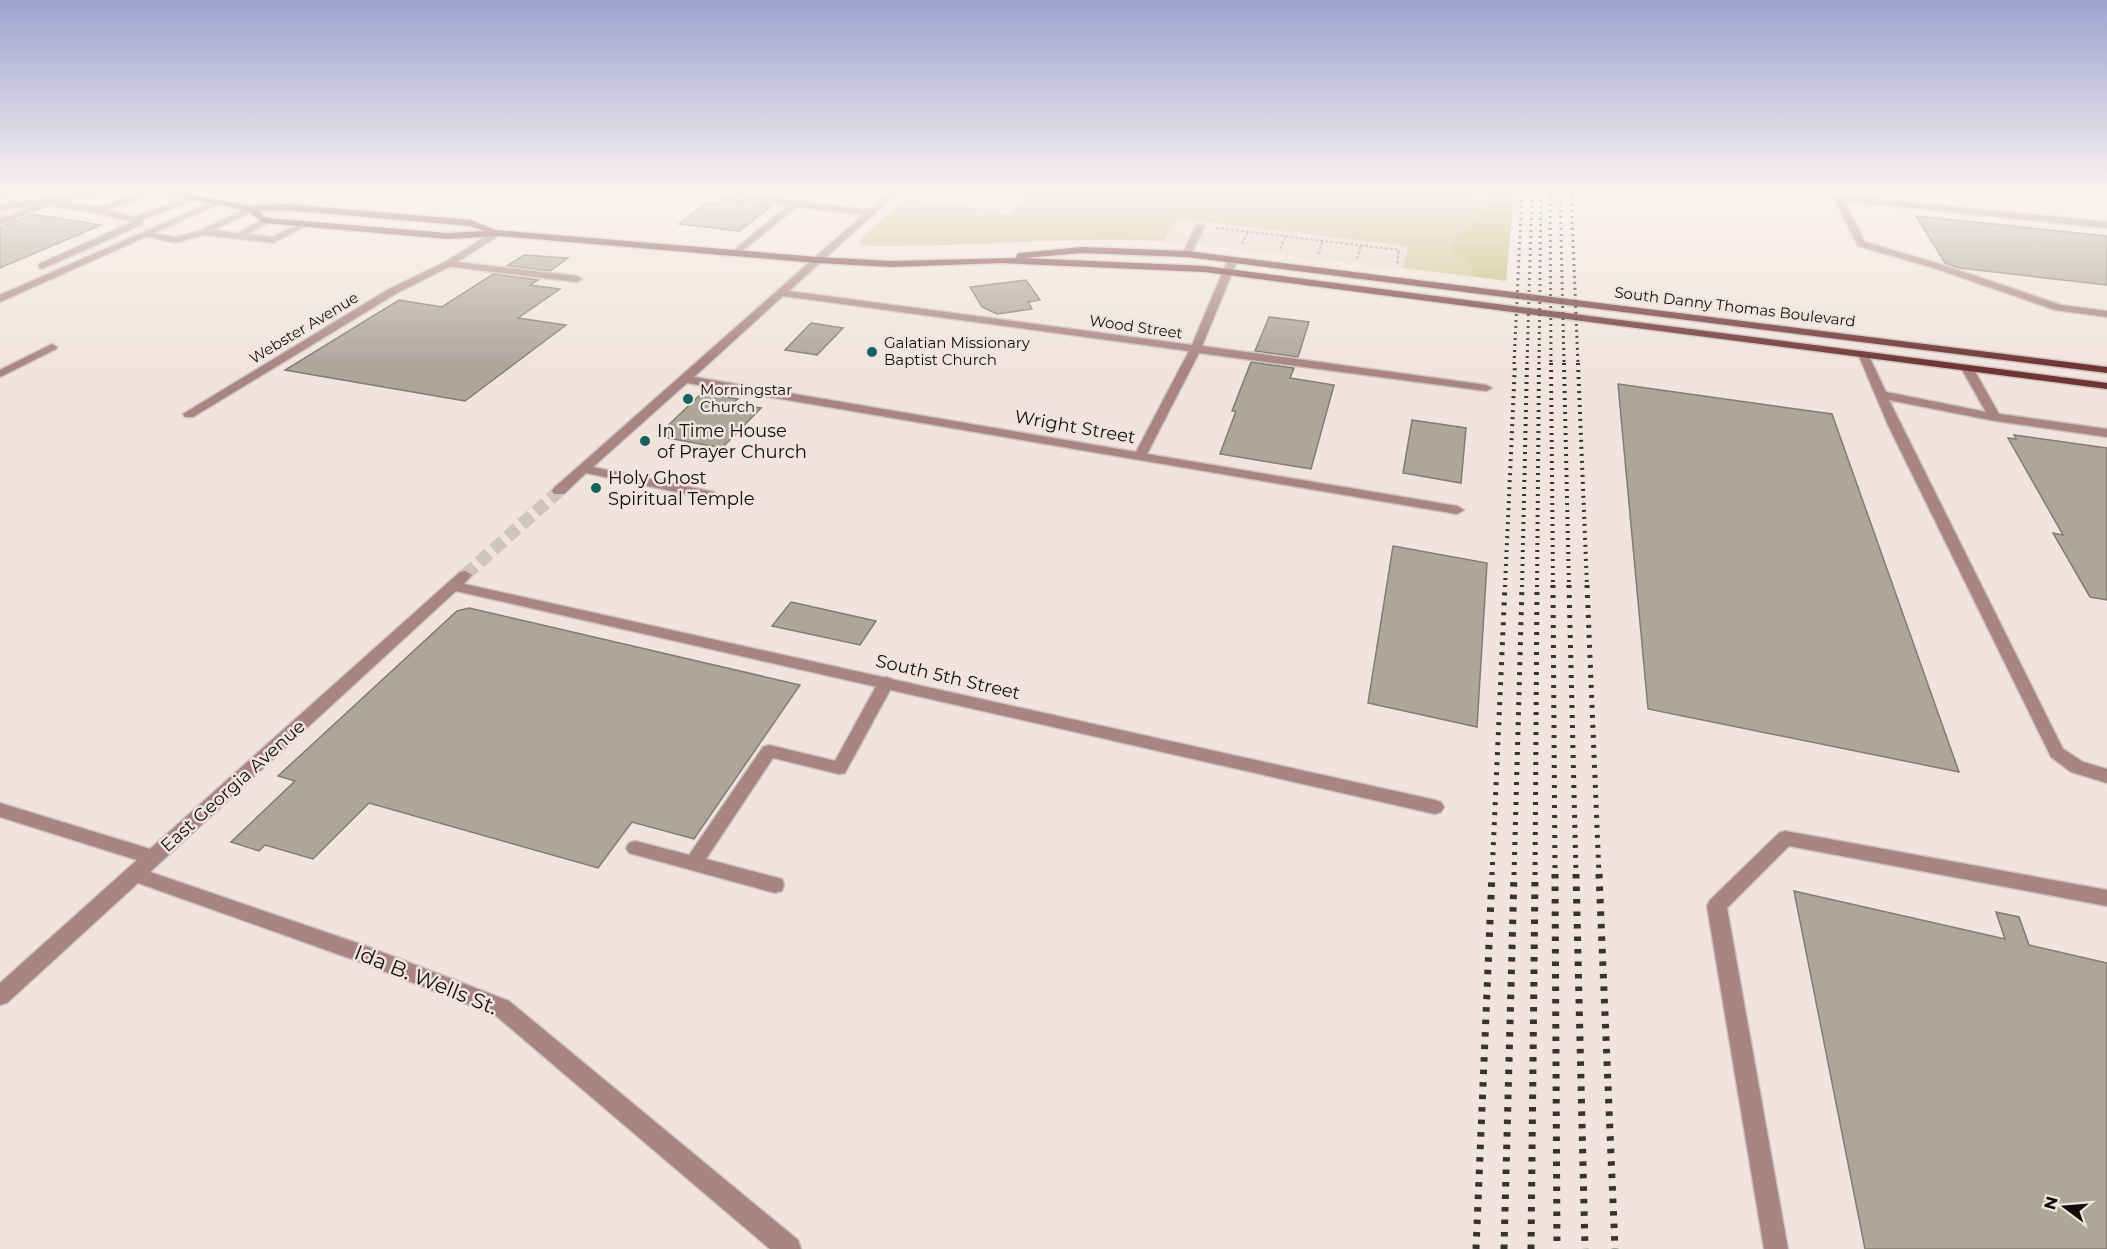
<svg xmlns="http://www.w3.org/2000/svg" width="2107" height="1249" viewBox="0 0 2107 1249" font-family="Montserrat,sans-serif">
  <rect width="100%" height="100%" fill="#f1e4dd"/>
  <path fill="#ebd6cc" d="M 1028,192 L 1514,192 L 1506,281 L 1163,241 L 1085,239 L 980,244 Z"/>
  <path fill="#c7c588" d="M 1028,192 L 1438,192 L 1486,198 L 1487,192 L 1514,192 L 1513,203 C 1477,202 1483,219 1457,235 L 1452,251 L 1473,266 L 1470,271 L 1471,276 L 1403,268 L 1408,246 L 1177,218 L 1163,241 C 1066,236 970,247 874,246 L 863,245 L 859,241 L 904,199 L 985,209 L 1007,215 Z"/>
  <path fill="#bdba6c" d="M 1495,203 L 1513,203 L 1506,281 L 1471,276 L 1470,271 L 1473,266 L 1452,251 L 1457,235 C 1474,224 1479,211 1495,203 Z"/>
  <path fill="#ada69b" stroke="#837c72" stroke-width="1.5" d="M 723,198 L 773,205 L 739,231 L 679,224 L 706,203 L 716,204 Z
    M 32,214 L 101,225 L 0,268 L 0,227 Z
    M 1916,216 L 2107,236 L 2107,285 L 1959,268 L 1945,263 Z
    M 524,255 L 568,258 L 550,271 L 507,266 Z
    M 493,274 L 538,280 L 530,285 L 560,289 L 518,318 L 566,325 L 465,401 L 285,370 L 399,300 L 442,307 Z
    M 1026,280 L 1040,300 L 1028,302 L 1032,309 L 997,314 L 982,307 L 970,287 Z
    M 1269,317 L 1309,322 L 1298,357 L 1255,351 Z
    M 811,323 L 843,328 L 817,355 L 785,350 Z
    M 1251,362 L 1294,368 L 1290,378 L 1334,385 L 1311,469 L 1220,454 L 1236,411 L 1232,411 Z
    M 1618,384 L 1832,414 L 1959,772 L 1648,709 Z
    M 702,393 L 738,399 L 734,402 L 737,404 L 761,408 L 722,448 L 657,436 Z
    M 1412,420 L 1466,428 L 1461,483 L 1403,473 Z
    M 2014,435 L 2107,448 L 2107,600 L 2090,597 L 2053,533 L 2063,535 L 2008,438 L 2016,439 Z
    M 1393,546 L 1487,563 L 1477,727 L 1368,703 Z
    M 791,602 L 876,621 L 860,645 L 772,626 Z
    M 469,608 L 800,685 L 694,839 L 632,822 L 598,868 L 369,803 L 313,859 L 265,845 L 259,851 L 231,842 L 295,781 L 278,776 L 457,611 Z
    M 1794,891 L 2005,939 L 1996,912 L 2019,917 L 2029,945 L 2107,963 L 2107,1249 L 1865,1249 Z"/>
  <g fill="none" stroke-linecap="round" stroke-linejoin="round">
    <path stroke="#d0c4be" stroke-width="13" stroke-dasharray="13 6" stroke-linecap="butt" d="M 465,575 L 559,491"/>
    <defs>
      <path id="service" d="M 145,192 L 159,192 L 106,210 L 133,217 L 189,197 L 196,199 L 142,220 L 143,224 L 42,269 L 39,268 L 39,264 L 132,222 L 96,213 L 56,207 L 57,202 L 0,225 L 0,219 L 55,197 L 59,200 L 67,195 L 71,198 L 66,203 L 97,207 Z
        M 695,192 L 723,192 L 871,210 L 875,213 L 871,216 L 797,207 L 736,256 L 733,255 L 733,251 L 788,205 Z
        M 1838,195 L 2107,222 L 2107,228 L 1844,201 L 1865,242 L 1943,265 L 2061,305 L 2107,311 L 2107,317 L 2055,310 L 1937,269 L 1858,246 L 1834,198 Z
        M 251,206 L 254,207 L 254,211 L 214,230 L 237,233 L 268,217 L 271,218 L 271,222 L 248,234 L 272,237 L 304,221 L 312,223 L 273,243 L 204,235 L 175,243 L 140,235 L 145,232 L 175,237 L 201,230 Z
        M 1197,224 L 1205,226 L 1190,256 L 1184,256 L 1182,254 Z
        M 448,261 L 577,276 L 582,279 L 577,282 L 445,266 L 445,262 Z
        M 52,344 L 57,347 L 56,349 L 0,377 L 0,370 Z
        M 1863,351 L 1868,354 L 1886,392 L 1986,412 L 1961,368 L 1967,365 L 1973,368 L 1999,414 L 2107,429 L 2107,437 L 1995,421 L 1889,400 L 2063,749 L 2083,762 L 2107,769 L 2107,783 L 2071,772 L 2051,757 L 1888,425 L 1858,354 Z
        M 886,677 L 892,679 L 894,683 L 845,773 L 839,774 L 773,758 L 706,859 L 782,879 L 784,885 L 782,891 L 775,893 L 629,853 L 626,848 L 629,843 L 635,841 L 689,855 L 763,747 L 769,745 L 835,761 L 880,679 Z
        M 1785,831 L 2107,890 L 2107,906 L 1789,846 L 1727,908 L 1788,1249 L 1764,1249 L 1707,906 L 1710,900 L 1779,833 Z"/>
      <path id="minor" d="M 889,192 L 898,192 L 789,291 L 1192,345 L 1228,259 L 1236,257 L 1238,259 L 1202,346 L 1486,385 L 1492,388 L 1486,391 L 1199,353 L 1147,454 L 1457,506 L 1464,510 L 1457,514 L 687,383 L 593,467 L 714,492 L 716,495 L 714,498 L 709,499 L 586,473 L 564,494 L 554,494 L 552,491 L 554,488 L 579,466 ZM 783,296 L 1189,351 L 1136,452 L 694,377 Z
        M 212,202 L 219,204 L 0,302 L 0,295 Z
        M 495,231 L 503,233 L 451,266 L 397,293 L 193,417 L 185,417 L 183,414 L 389,289 L 445,262 Z
        M 465,571 L 472,575 L 464,584 L 1435,800 L 1441,802 L 1444,807 L 1441,812 L 1435,814 L 456,591 L 150,872 L 366,946 L 509,1001 L 798,1240 L 801,1249 L 770,1249 L 495,1015 L 360,962 L 138,883 L 7,1003 L 0,1005 L 0,983 L 137,860 L 0,817 L 0,803 L 150,849 L 460,572 Z"/>
      <path id="tertiary" d="M 0,192 L 28,192 L 0,198 Z
        M 97,192 L 124,192 L 0,210 L 0,204 Z"/>
      <path id="primary" d="M 0,192 L 10,192 L 0,197 Z
        M 158,192 L 177,192 L 251,206 L 286,204 L 471,220 L 495,230 L 817,257 L 892,261 L 1016,258 L 1017,254 L 1020,253 L 1082,247 L 1187,251 L 2107,367 L 2107,373 L 1187,257 L 1082,253 L 1024,258 L 1205,266 L 2107,383 L 2107,389 L 1205,272 L 1001,263 L 892,267 L 817,263 L 498,236 L 448,239 L 263,223 L 248,211 ZM 286,210 L 470,226 L 485,231 L 448,233 L 266,218 L 259,211 Z"/>
    </defs>
    <use href="#service" stroke="#cdc2bc" stroke-width="3"/>
    <use href="#minor" stroke="#cdc2bc" stroke-width="3"/>
    <use href="#tertiary" stroke="#cdc2bc" stroke-width="3"/>
    <use href="#primary" stroke="#cdc2bc" stroke-width="3"/>
    <path stroke="#968c88" stroke-width="2" stroke-dasharray="3 2" stroke-linecap="butt" d="M 910,197 L 919,198
      M 1216,228 L 1399,250 L 1397,264
      M 1242,244 L 1248,231
      M 1280,249 L 1286,236
      M 1318,254 L 1323,240
      M 1357,259 L 1361,245"/>
    <use href="#service" fill="#a88482" fill-rule="evenodd"/>
    <use href="#minor" fill="#a88482" fill-rule="evenodd"/>
    <use href="#tertiary" fill="#a88482" fill-rule="evenodd"/>
    <use href="#primary" fill="#6e3333" fill-rule="evenodd"/>
    <path stroke="#393330" stroke-width="3" stroke-dasharray="2 4" stroke-linecap="butt" d="M 1550,192 L 1551,364
      M 1560,192 L 1564,364
      M 1571,192 L 1578,364
      M 1514,364 L 1522,192
      M 1527,364 L 1532,192
      M 1539,364 L 1541,192"/>
    <path stroke="#393330" stroke-width="4" stroke-dasharray="2 5" stroke-linecap="butt" d="M 1551,363 L 1553,587
      M 1564,363 L 1569,587
      M 1578,363 L 1587,587
      M 1505,587 L 1515,363
      M 1522,587 L 1527,363
      M 1537,587 L 1539,363"/>
    <path stroke="#393330" stroke-width="5" stroke-dasharray="3 7" stroke-linecap="butt" d="M 1553,585 L 1555,875
      M 1569,585 L 1576,875
      M 1587,585 L 1599,875
      M 1492,875 L 1505,585
      M 1514,875 L 1522,585
      M 1535,875 L 1537,585"/>
    <path stroke="#393330" stroke-width="7" stroke-dasharray="4.5 8" stroke-linecap="butt" d="M 1555,874 L 1557,1249
      M 1576,874 L 1585,1249
      M 1599,874 L 1615,1249
      M 1476,1249 L 1492,874
      M 1504,1249 L 1514,874
      M 1531,1249 L 1535,874"/>
  </g>
  <linearGradient id="sky" x2="0" y2="1"><stop stop-color="#9fa2ce"/><stop offset="0.52" stop-color="#f9f3f0"/><stop offset="1" stop-color="#f9f3f0" stop-opacity="0"/></linearGradient>
  <rect width="2107" height="367" fill="url(#sky)"/>
  <g fill="#146361" stroke="#f1e4dd" stroke-width="2">
    <circle cx="872" cy="352" r="6"/>
    <circle cx="688" cy="399" r="6"/>
    <circle cx="645" cy="441" r="6"/>
    <circle cx="596" cy="488" r="6"/>
  </g>
  <g text-anchor="middle" stroke-width="5" stroke-linejoin="round" paint-order="stroke">
    <g font-size="15" fill="#130e0c" stroke="#f1e4dd">
      <text transform="translate(1735 307) rotate(7)" y="5">South Danny Thomas Boulevard</text>
      <text transform="translate(1136 327) rotate(8)" y="5">Wood Street</text>
      <text transform="translate(304 328) rotate(-31)" y="5">Webster Avenue</text>
    </g>
    <g font-size="15" fill="#130e0c" stroke="#f1e4dd" text-anchor="start">
      <text x="884" y="348">Galatian Missionary<tspan x="884" dy="17">Baptist Church</tspan></text>
      <text x="700" y="395">Morningstar<tspan x="700" dy="17">Church</tspan></text>
    </g>
    <g font-size="18" fill="#130e0c" stroke="#f1e4dd">
      <text transform="translate(1075 427) rotate(10)" y="6">Wright Street</text>
      <text transform="translate(948 677) rotate(13)" y="6">South 5th Street</text>
      <text transform="translate(233 786) rotate(-42)" y="6">East Georgia Avenue</text>
    </g>
    <g font-size="18" fill="#130e0c" stroke="#f1e4dd" text-anchor="start">
      <text x="657" y="437">In Time House<tspan x="657" dy="21">of Prayer Church</tspan></text>
      <text x="608" y="484">Holy Ghost<tspan x="608" dy="21">Spiritual Temple</tspan></text>
    </g>
    <g font-size="21" fill="#130e0c" stroke="#f1e4dd">
      <text transform="translate(426 980) rotate(22)" y="7">Ida B. Wells St.</text>
    </g>
  </g>
  <g transform="translate(2065 1207) rotate(286)" stroke="#f1e4dd" stroke-width="4.5" paint-order="stroke">
  <path d="M0-4.5L10 22L0 15L-10 22Z" fill="#130e0c"/>
  <text y="-9" font-size="16" font-weight="bold" text-anchor="middle" fill="#130e0c">N</text>
  </g>
</svg>
